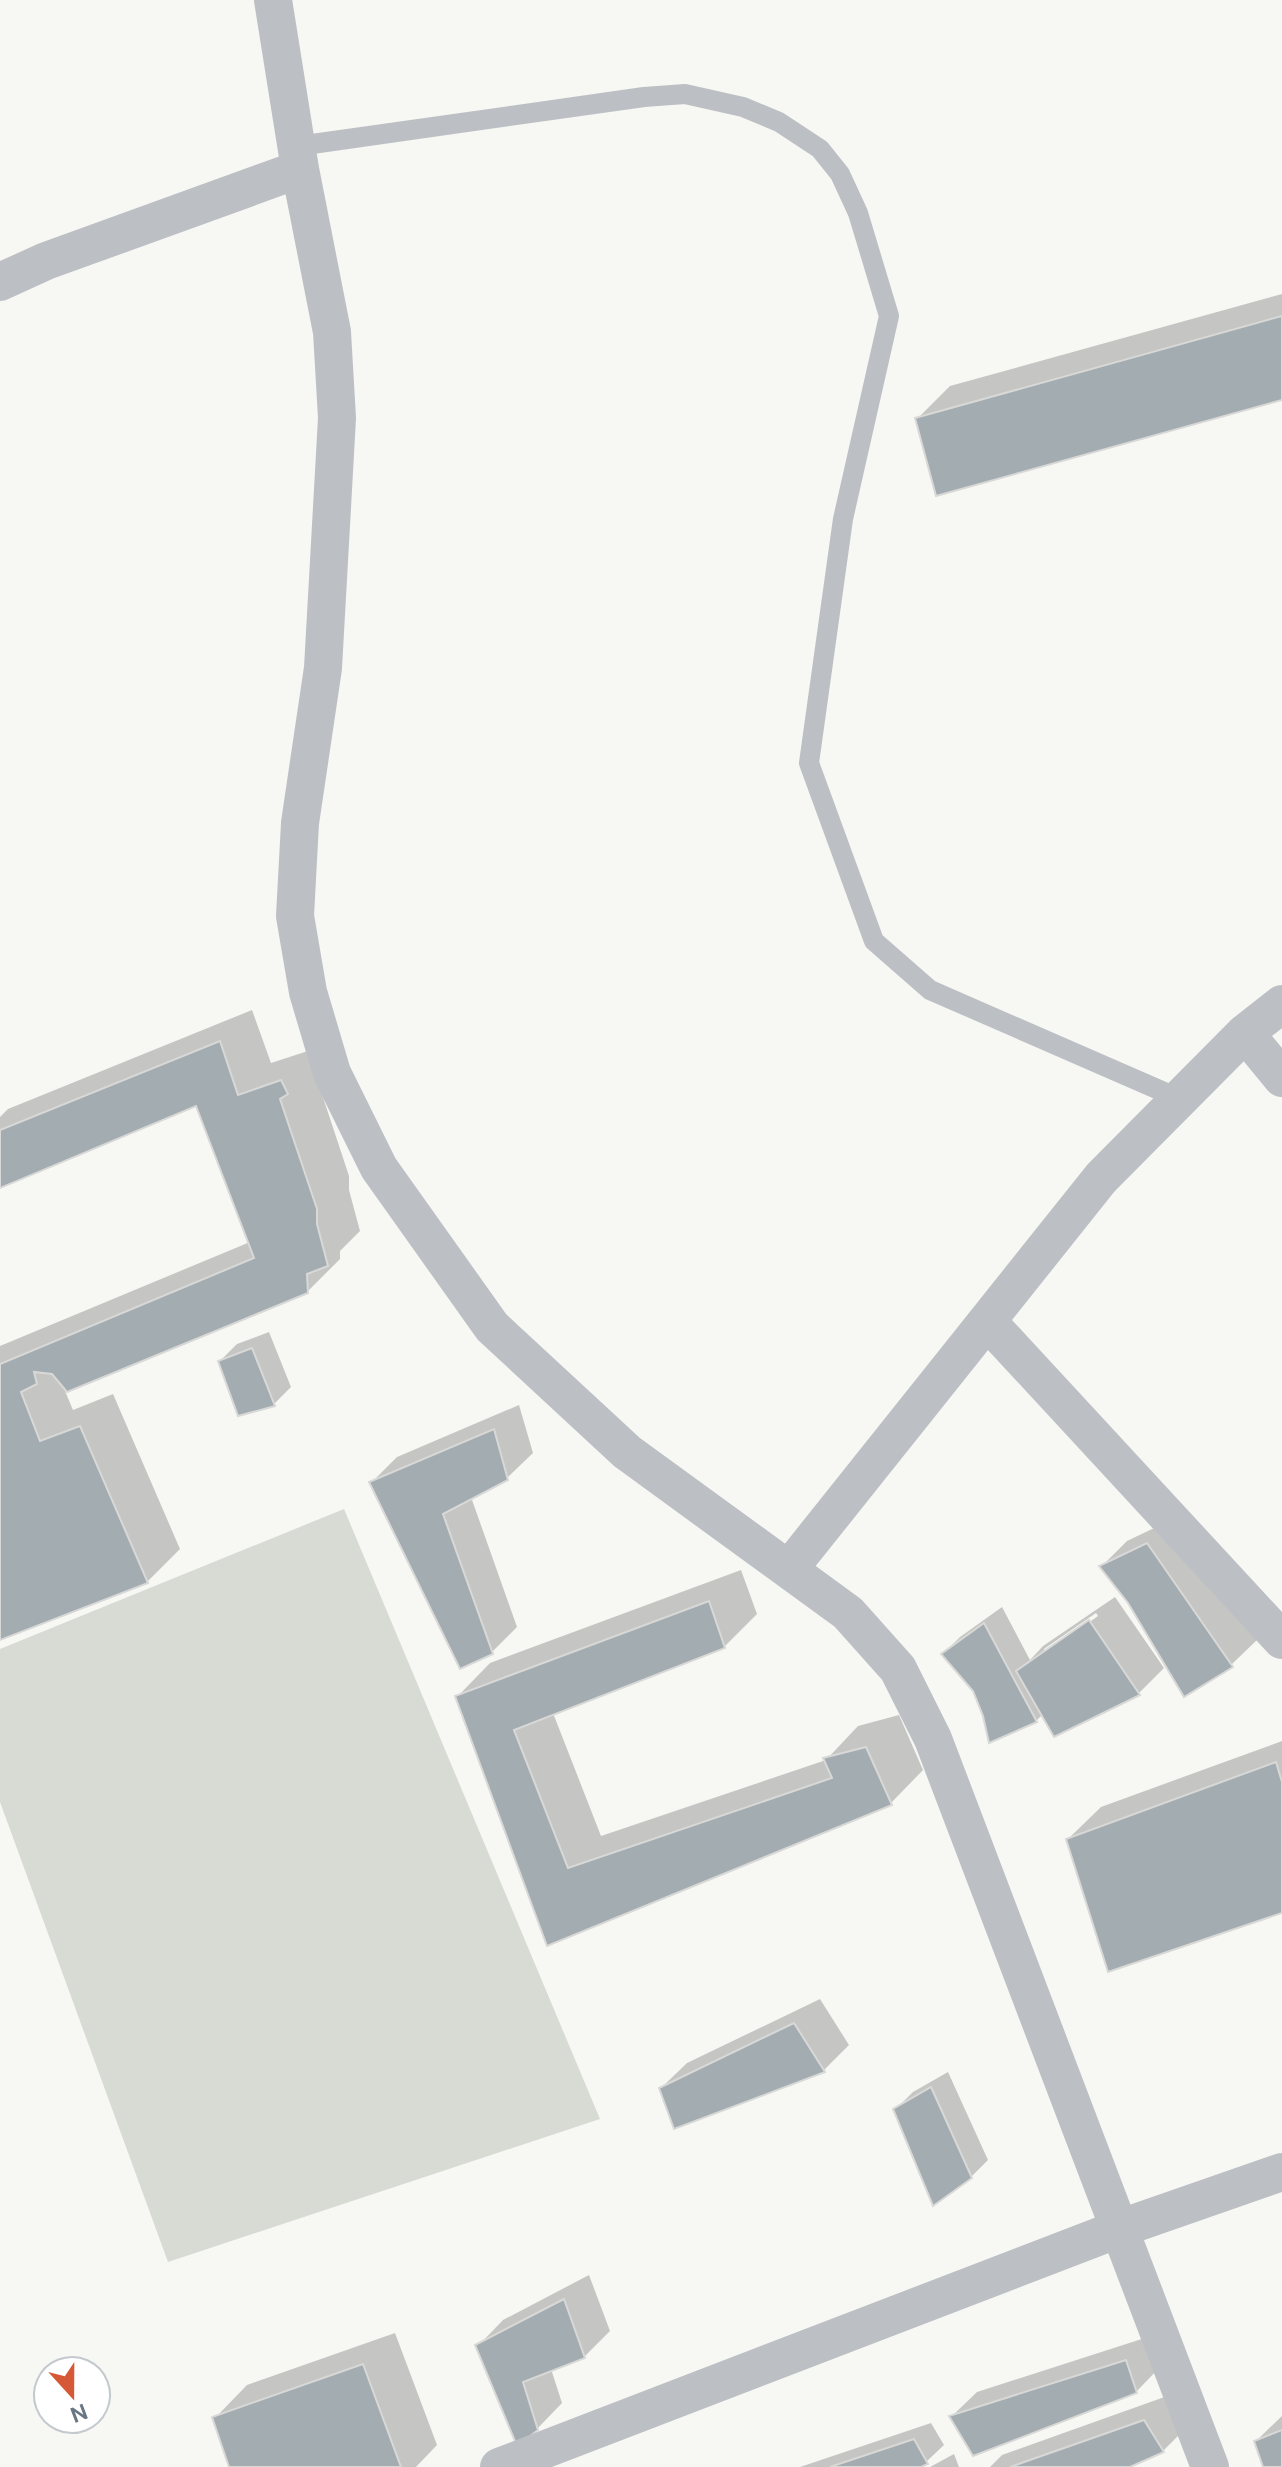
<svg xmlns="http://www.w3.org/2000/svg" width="1282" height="2467" viewBox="0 0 1282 2467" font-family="'DM Sans',sans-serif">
  <rect width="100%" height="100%" fill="#f7f7f4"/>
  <path fill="#d7dbd4" d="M 344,1509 L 600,2119 L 168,2262 L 0,1802 L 0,1649 Z"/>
  <path fill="#0003" fill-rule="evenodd" d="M 1282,294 L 1282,398 L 917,419 L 950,386 Z
    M 252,1010 L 271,1063 L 314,1049 L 313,1067 L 349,1176 L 349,1190 L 360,1231 L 340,1251 L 340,1259 L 307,1292 L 65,1391 L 73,1410 L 113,1394 L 180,1549 L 147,1582 L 0,1638 L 0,1346 L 250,1242 L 197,1103 L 0,1185 L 0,1117 L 8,1109 Z
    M 269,1332 L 291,1387 L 274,1404 L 220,1361 L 237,1344 Z
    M 519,1405 L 533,1453 L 507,1478 L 471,1497 L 517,1627 L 492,1652 L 372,1482 L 397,1457 Z
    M 1173,1519 L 1257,1640 L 1231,1665 L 1102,1566 L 1127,1541 Z
    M 741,1570 L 757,1614 L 724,1647 L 553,1713 L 601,1836 L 826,1760 L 858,1726 L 899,1715 L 923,1770 L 891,1803 L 548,1943 L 458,1696 L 490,1663 Z
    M 1115,1597 L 1164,1668 L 1139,1693 L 1055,1734 L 1043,1714 L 1036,1721 L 985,1715 L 974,1690 L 943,1654 L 960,1637 L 1002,1607 L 1030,1660 L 1043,1646 ZM 1096,1613 L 1098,1616 L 1044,1654 L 1044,1649 Z
    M 1282,1741 L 1282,1911 L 1068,1839 L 1101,1807 Z
    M 820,1999 L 849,2045 L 824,2070 L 661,2088 L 687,2063 Z
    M 948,2072 L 988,2160 L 971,2177 L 896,2109 L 913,2092 Z
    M 589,2275 L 610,2331 L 584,2357 L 551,2369 L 562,2403 L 537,2429 L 478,2346 L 503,2320 Z
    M 395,2333 L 437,2445 L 416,2467 L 231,2467 L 215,2418 L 247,2385 Z
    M 1151,2336 L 1161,2366 L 1136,2392 L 951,2417 L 977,2392 Z
    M 1170,2395 L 1188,2426 L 1163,2451 L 1125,2467 L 990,2467 L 1002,2455 Z
    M 1282,2416 L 1282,2467 L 1265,2467 L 1256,2441 Z
    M 931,2423 L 944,2445 L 926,2462 L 917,2467 L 800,2467 Z
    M 954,2454 L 959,2467 L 930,2467 Z"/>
  <path fill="#a3acb1" stroke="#d8d8d7" stroke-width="2" d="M 1282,316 L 1282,400 L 936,496 L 915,418 Z
    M 220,1041 L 238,1095 L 281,1080 L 288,1094 L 280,1099 L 317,1209 L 317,1224 L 328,1266 L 307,1274 L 308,1293 L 67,1392 L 52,1374 L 34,1372 L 37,1384 L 21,1392 L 40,1441 L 80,1426 L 148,1583 L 0,1640 L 0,1364 L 254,1258 L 196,1106 L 0,1188 L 0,1130 Z
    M 252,1348 L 275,1406 L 238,1416 L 218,1361 Z
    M 494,1429 L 508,1480 L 443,1514 L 493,1654 L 460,1669 L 369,1482 Z
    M 1147,1543 L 1233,1667 L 1184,1697 L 1128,1603 L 1099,1566 Z
    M 709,1601 L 725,1648 L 514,1730 L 568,1868 L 832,1778 L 823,1758 L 866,1747 L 892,1805 L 547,1946 L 455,1696 Z
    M 1089,1620 L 1140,1695 L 1054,1737 L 1016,1671 Z
    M 984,1623 L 1037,1722 L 989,1743 L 983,1716 L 973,1691 L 941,1654 Z
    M 1276,1762 L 1282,1782 L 1282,1913 L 1108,1972 L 1066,1839 Z
    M 794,2023 L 825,2072 L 674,2129 L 659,2088 Z
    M 931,2087 L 972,2178 L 933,2206 L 893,2109 Z
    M 564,2299 L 585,2358 L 523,2382 L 538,2430 L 517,2446 L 475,2345 Z
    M 1126,2360 L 1137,2393 L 973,2456 L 949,2416 Z
    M 363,2364 L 401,2467 L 229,2467 L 212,2417 Z
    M 1144,2420 L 1164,2452 L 1130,2467 L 1010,2467 Z
    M 1282,2430 L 1282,2467 L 1263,2467 L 1254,2441 Z
    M 914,2439 L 928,2464 L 921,2467 L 830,2467 Z"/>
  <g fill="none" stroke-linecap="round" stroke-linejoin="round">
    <path stroke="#bcc0c4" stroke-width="20" d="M 298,146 L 644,97 L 685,94 L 743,107 L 779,122 L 820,149 L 840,174 L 858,213 L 889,316 L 843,519 L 809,763 L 874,941 L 930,990 L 1180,1099"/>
    <path stroke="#bcc0c4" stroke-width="38" d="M 273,0 L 300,169 L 332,332 L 337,418 L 323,668 L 300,823 L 295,916 L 308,992 L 332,1073 L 379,1168 L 492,1327 L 627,1452 L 848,1613 L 898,1669 L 933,1739 L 1210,2467
      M 0,282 L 46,261 L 300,169
      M 1245,1033 L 1282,1078
      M 987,1321 L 1282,1640
      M 789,1569 L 1101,1178 L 1245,1033 L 1282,1004
      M 499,2467 L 1121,2228 L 1282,2172"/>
  </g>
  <g transform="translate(72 2395) rotate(159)"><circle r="38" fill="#ffffff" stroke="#c3c9cd" stroke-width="2"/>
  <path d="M0-6L14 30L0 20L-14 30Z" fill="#d55936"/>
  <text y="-12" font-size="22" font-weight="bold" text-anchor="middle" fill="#687783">N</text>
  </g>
</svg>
